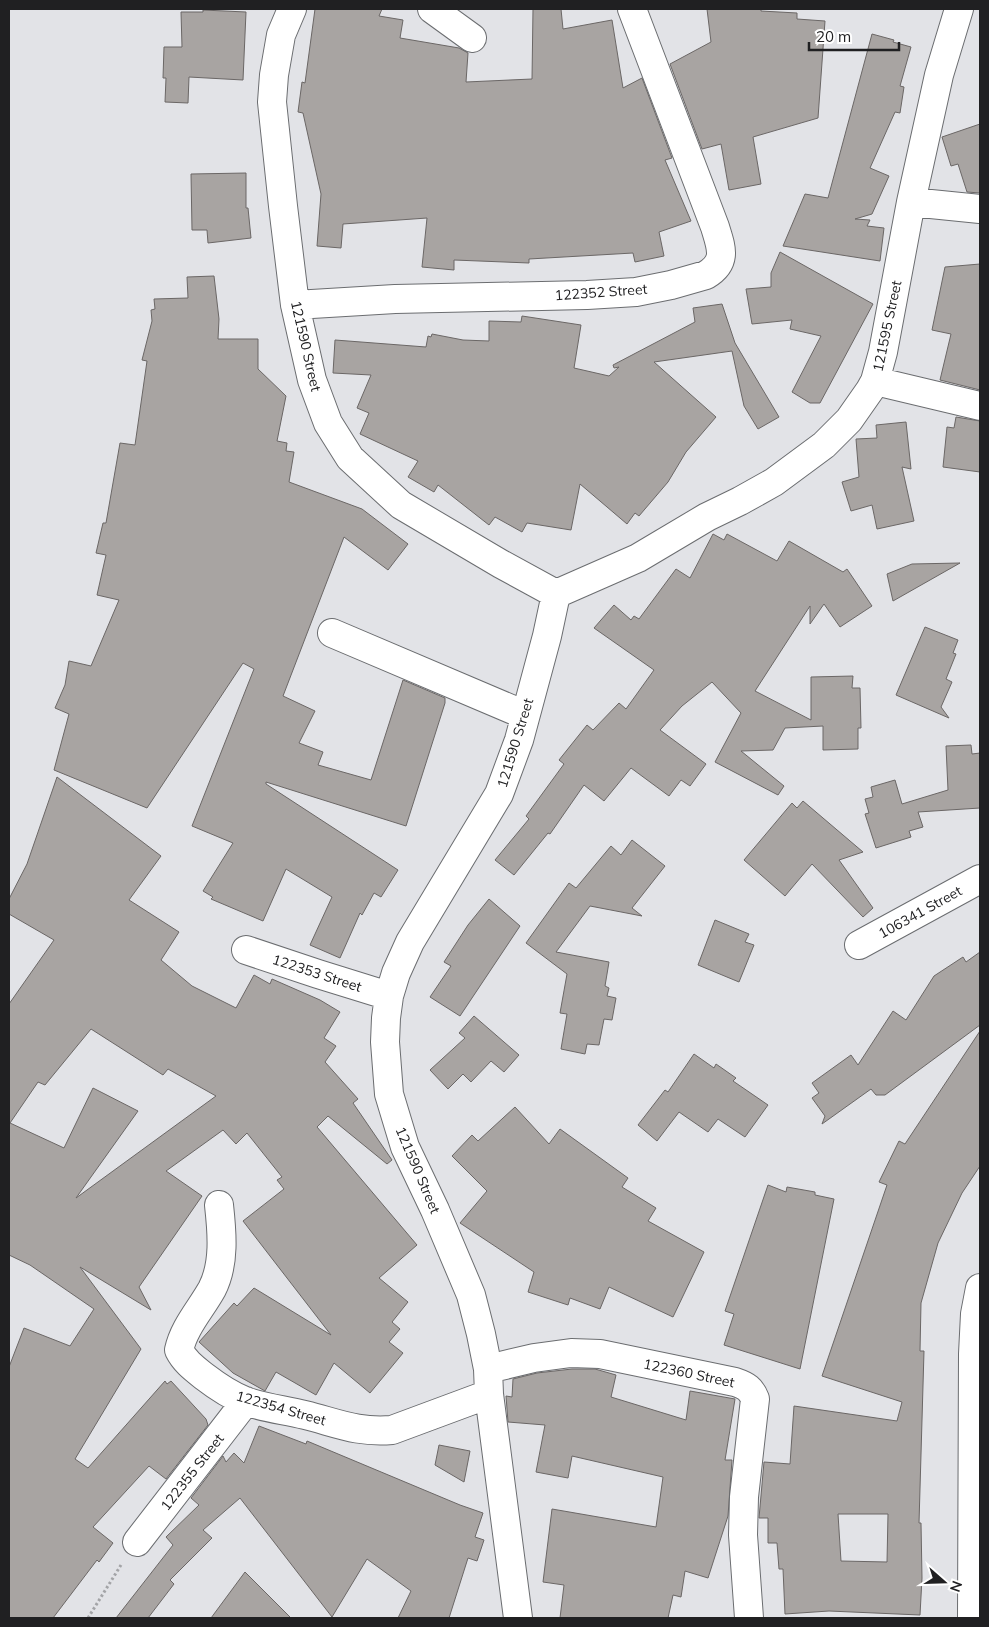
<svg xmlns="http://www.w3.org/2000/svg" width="989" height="1627" viewBox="0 0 989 1627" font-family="Mulish,sans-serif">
  <rect width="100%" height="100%" fill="#e2e3e7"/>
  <path fill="#a8a4a2" stroke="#6b6766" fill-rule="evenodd" d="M 315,9 L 382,9 L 379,16 L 403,20 L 400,38 L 459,48 L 468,53 L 466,82 L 532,79 L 533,9 L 561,9 L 563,29 L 612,20 L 623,88 L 642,78 L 672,158 L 665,160 L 691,221 L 659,232 L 664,256 L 635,262 L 633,253 L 529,259 L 529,263 L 454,260 L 454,270 L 422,267 L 427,218 L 343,224 L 341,248 L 317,246 L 321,194 L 303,113 L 298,112 L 302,82 L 305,83 Z
    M 707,9 L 761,9 L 761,11 L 797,13 L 797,19 L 825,21 L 818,118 L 753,137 L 761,184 L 729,190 L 721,144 L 702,149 L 670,64 L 711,42 Z
    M 203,10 L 246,12 L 243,80 L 189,77 L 188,103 L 165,102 L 166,78 L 163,78 L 164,47 L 182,47 L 181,12 L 203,12 Z
    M 872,34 L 894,40 L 893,42 L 911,47 L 900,86 L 904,87 L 900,113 L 895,112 L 870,168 L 889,176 L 872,214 L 855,219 L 870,220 L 867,226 L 884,228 L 880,261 L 783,246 L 805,194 L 828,198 Z
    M 980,124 L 980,193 L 967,192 L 958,164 L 951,166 L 942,137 Z
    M 246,173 L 246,208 L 248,208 L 251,238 L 208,243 L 207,230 L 192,230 L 191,174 Z
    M 780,252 L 873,304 L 820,403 L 810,403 L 792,392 L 821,336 L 790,329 L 792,320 L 752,324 L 746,289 L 771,287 L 771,273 Z
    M 980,264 L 980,390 L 940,380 L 951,334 L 932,330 L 945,267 Z
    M 214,276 L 219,319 L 218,339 L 258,339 L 258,369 L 286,396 L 277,441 L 287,443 L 286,451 L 294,452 L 289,482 L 362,509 L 408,544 L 388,570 L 344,537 L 283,696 L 315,711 L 299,743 L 323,752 L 318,765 L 371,780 L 403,680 L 445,698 L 445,703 L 406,826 L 266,782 L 266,784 L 398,870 L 381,897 L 374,893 L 362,915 L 360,913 L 340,958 L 310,945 L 332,897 L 286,869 L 263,921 L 211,899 L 213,897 L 203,891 L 233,843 L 192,826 L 254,669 L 243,663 L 147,808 L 54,770 L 69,714 L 55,708 L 65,685 L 69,661 L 91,666 L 119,600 L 97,595 L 106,555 L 96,553 L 103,523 L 106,523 L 120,443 L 135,445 L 147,361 L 142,360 L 152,321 L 151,310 L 155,309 L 154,299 L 188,298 L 187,277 Z
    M 722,304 L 735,343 L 779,417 L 758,429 L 744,406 L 732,351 L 654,362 L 716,417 L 686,452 L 668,482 L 639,516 L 635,513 L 627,524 L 580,484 L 571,530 L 527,523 L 522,532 L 495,517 L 489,525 L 438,485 L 434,492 L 408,477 L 418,461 L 360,434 L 369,413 L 357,408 L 371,375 L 333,373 L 335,340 L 426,347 L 428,336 L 431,337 L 432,334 L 463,340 L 489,341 L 489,321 L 521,322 L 522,316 L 581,325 L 574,368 L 609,376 L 619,367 L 614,368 L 613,365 L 695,322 L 693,308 Z
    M 956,417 L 980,421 L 980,472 L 943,467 L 947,427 L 954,428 Z
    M 906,422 L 911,469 L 902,467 L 914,521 L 877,529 L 872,505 L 851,511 L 842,482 L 859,477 L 856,439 L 877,438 L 876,425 Z
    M 713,534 L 724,540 L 727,534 L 777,561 L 789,541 L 843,572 L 847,569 L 872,606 L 840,627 L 824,604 L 810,624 L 810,606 L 755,691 L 811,720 L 811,677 L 853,676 L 852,688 L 860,688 L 861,728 L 858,728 L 858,749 L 823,750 L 823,726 L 785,728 L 773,750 L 741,751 L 784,786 L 778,795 L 715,762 L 741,713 L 712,682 L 682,706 L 660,730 L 706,764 L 690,786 L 681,780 L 669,796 L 631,768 L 604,801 L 584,785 L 550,834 L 548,833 L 514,875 L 495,860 L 529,819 L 526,816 L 564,764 L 559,760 L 587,725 L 593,730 L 619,703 L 626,709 L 654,670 L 594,628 L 614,605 L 631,620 L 634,616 L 639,619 L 676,569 L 690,578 Z
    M 960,563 L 893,601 L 887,574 L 912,564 Z
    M 925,627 L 958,640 L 953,653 L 956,654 L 946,679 L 952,682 L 941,707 L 949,718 L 896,695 Z
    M 971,745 L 972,754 L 980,753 L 980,808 L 918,812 L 923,827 L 909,831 L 911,837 L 876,848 L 865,814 L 869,813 L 865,799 L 873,797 L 871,787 L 895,780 L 902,804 L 948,790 L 946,746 Z
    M 57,777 L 161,856 L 129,900 L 179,932 L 161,960 L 192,986 L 236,1008 L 254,975 L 270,984 L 272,979 L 320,1000 L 340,1012 L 324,1038 L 336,1046 L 325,1062 L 358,1099 L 353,1103 L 392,1160 L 387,1164 L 328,1116 L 317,1127 L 417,1245 L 379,1278 L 408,1302 L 392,1322 L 400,1329 L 389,1342 L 403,1353 L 370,1393 L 334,1363 L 316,1395 L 276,1372 L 265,1391 L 233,1373 L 199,1342 L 234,1303 L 237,1306 L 254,1288 L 331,1335 L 243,1221 L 284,1189 L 277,1180 L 282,1177 L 247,1133 L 236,1144 L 223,1130 L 166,1171 L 202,1196 L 139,1287 L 151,1310 L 80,1267 L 141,1349 L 75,1459 L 88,1468 L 165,1381 L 167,1384 L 171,1381 L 206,1419 L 208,1425 L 166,1479 L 149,1466 L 93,1527 L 113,1543 L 99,1562 L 97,1560 L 53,1618 L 9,1618 L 9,1367 L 24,1328 L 70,1346 L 94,1309 L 30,1265 L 9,1255 L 9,1004 L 54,940 L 9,914 L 9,899 L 27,864 ZM 91,1029 L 163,1075 L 168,1069 L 216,1096 L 76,1198 L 138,1111 L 93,1088 L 64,1148 L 10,1123 L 38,1082 L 45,1085 Z
    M 803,801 L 863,852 L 839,860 L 873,908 L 863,917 L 812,864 L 785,896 L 744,860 L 792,803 L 797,808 Z
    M 632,840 L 665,866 L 632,908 L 642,916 L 590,906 L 556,952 L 609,962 L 605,986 L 609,988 L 607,996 L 616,998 L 612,1020 L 604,1019 L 599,1045 L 587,1044 L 585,1054 L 561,1049 L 567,1014 L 560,1013 L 567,974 L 526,943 L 569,883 L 576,888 L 611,846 L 621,855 Z
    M 489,899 L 520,926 L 460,1016 L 430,997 L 451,966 L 444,962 L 468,925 Z
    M 715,920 L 749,934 L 745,942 L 754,945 L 739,982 L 698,965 Z
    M 980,952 L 980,1025 L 885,1095 L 876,1095 L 871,1089 L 822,1124 L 825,1116 L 812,1098 L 819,1093 L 812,1083 L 851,1055 L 858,1065 L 893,1011 L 906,1020 L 934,976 L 963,957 L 966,962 Z
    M 474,1016 L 519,1055 L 504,1072 L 491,1061 L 471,1082 L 463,1074 L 448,1089 L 430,1070 L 465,1038 L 459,1033 Z
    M 980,1031 L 980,1166 L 962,1193 L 938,1243 L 921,1303 L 920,1351 L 924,1351 L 919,1523 L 921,1523 L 922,1578 L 920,1615 L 829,1611 L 785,1614 L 783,1569 L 779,1569 L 777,1543 L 768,1543 L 768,1518 L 759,1518 L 764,1462 L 790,1464 L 794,1406 L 897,1421 L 902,1402 L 822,1376 L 887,1185 L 879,1182 L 899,1141 L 905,1144 ZM 838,1514 L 888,1514 L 887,1562 L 841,1561 Z
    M 694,1054 L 714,1068 L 716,1064 L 736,1078 L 733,1081 L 768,1105 L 745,1137 L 718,1119 L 708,1132 L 679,1112 L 657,1141 L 638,1125 L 665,1090 L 668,1092 Z
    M 515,1107 L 549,1144 L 560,1129 L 628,1178 L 622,1187 L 656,1208 L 648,1221 L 704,1252 L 673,1317 L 609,1287 L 600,1309 L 570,1298 L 568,1305 L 528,1292 L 534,1272 L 460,1223 L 487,1191 L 452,1156 L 472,1135 L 478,1141 Z
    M 768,1185 L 786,1192 L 787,1187 L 815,1192 L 815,1195 L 834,1199 L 800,1369 L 724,1345 L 734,1314 L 725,1311 Z
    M 572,1369 L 595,1369 L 616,1375 L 611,1397 L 686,1420 L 690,1391 L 735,1399 L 725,1460 L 732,1460 L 728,1516 L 708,1578 L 685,1571 L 681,1597 L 673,1595 L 668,1618 L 560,1618 L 564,1585 L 543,1582 L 552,1509 L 656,1527 L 663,1477 L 572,1456 L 568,1478 L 536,1472 L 545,1425 L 508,1422 L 506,1396 L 512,1397 L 513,1379 L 537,1373 Z
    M 259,1426 L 306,1444 L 307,1441 L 460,1505 L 483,1513 L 475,1537 L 484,1540 L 477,1561 L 468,1558 L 449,1618 L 398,1618 L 411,1591 L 367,1559 L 332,1617 L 240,1498 L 203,1530 L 212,1538 L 170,1580 L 174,1584 L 148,1618 L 116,1618 L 173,1545 L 166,1537 L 199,1505 L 191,1498 L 223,1456 L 226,1462 L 234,1453 L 244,1463 Z
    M 439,1445 L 470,1451 L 464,1482 L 435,1465 Z
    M 245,1572 L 291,1618 L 211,1618 Z"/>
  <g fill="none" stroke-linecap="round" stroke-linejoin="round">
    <defs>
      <path id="minor" d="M 292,9 L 281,35 L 274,75 L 272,102 L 283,206 L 295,305 L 312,380 L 328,423 L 350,458 L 401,505 L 501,564 L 556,594
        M 432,9 L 472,38
        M 911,202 L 980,209
        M 295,305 L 395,299 L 587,295 L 636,292 L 671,285 L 706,275 C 728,262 721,247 715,227 L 632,9
        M 875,381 L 980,406
        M 556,594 L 638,558 L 707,517 L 740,501 L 774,482 L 824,445 L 849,420 L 870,390 L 875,381 L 883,352 L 911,202 L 939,75 L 959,9
        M 332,633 L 525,715
        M 859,945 L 980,879
        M 246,950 L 318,974 L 389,996
        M 219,1205 C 222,1232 225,1264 212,1289 C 201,1309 184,1327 179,1350 C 185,1362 195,1369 205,1377 C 218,1387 230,1395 245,1401 C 264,1408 285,1410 305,1415 C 337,1423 358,1433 392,1430 L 489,1394
        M 488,1369 L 534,1358 L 571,1353 L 600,1354 L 735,1382 C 747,1386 751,1389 755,1399 L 744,1497 L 743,1535 L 749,1618
        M 137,1542 L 246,1401
        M 518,1618 L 489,1394 L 488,1369 L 481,1334 L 471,1295 L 435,1210 L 405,1147 L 389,1094 L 385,1042 L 386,1018 L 389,996 L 396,973 L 410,942 L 499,794 L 519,740 L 547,636 L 556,594
        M 972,1618 L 973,1354 L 975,1314 L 980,1288"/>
    </defs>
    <use href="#minor" stroke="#6b6d70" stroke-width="30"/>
    <path stroke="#a3a4a7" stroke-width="3" stroke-dasharray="2.5 2.5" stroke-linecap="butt" d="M 88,1618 L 121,1565"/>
    <use href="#minor" stroke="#fff" stroke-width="28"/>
  </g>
  <g text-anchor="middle" stroke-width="4.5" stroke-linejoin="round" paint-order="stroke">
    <g font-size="14" fill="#202022" stroke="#fff">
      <text transform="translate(601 292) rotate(-4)" y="5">122352 Street</text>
      <text transform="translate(887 326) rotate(-78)" y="5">121595 Street</text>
      <text transform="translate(306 346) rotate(77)" y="5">121590 Street</text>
      <text transform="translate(515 743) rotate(-73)" y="5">121590 Street</text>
      <text transform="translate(920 912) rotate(-29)" y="5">106341 Street</text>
      <text transform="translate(317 973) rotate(18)" y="5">122353 Street</text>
      <text transform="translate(418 1170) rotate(67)" y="5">121590 Street</text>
      <text transform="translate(689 1373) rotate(12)" y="5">122360 Street</text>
      <text transform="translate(281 1408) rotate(16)" y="5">122354 Street</text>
      <text transform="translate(192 1472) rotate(-52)" y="5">122355 Street</text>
    </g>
  </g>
  <rect width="989" height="1627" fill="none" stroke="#202022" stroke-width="20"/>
  <g transform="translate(944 1582) rotate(110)" stroke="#ffffff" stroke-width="4" paint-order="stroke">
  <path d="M0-4L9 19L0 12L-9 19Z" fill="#202022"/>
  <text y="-8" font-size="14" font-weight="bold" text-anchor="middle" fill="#202022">N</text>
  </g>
  <path d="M809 42v8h90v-8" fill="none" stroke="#202022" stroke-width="2.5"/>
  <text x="816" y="42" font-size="15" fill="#202022" stroke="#ffffff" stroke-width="4" paint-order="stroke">20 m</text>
</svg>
